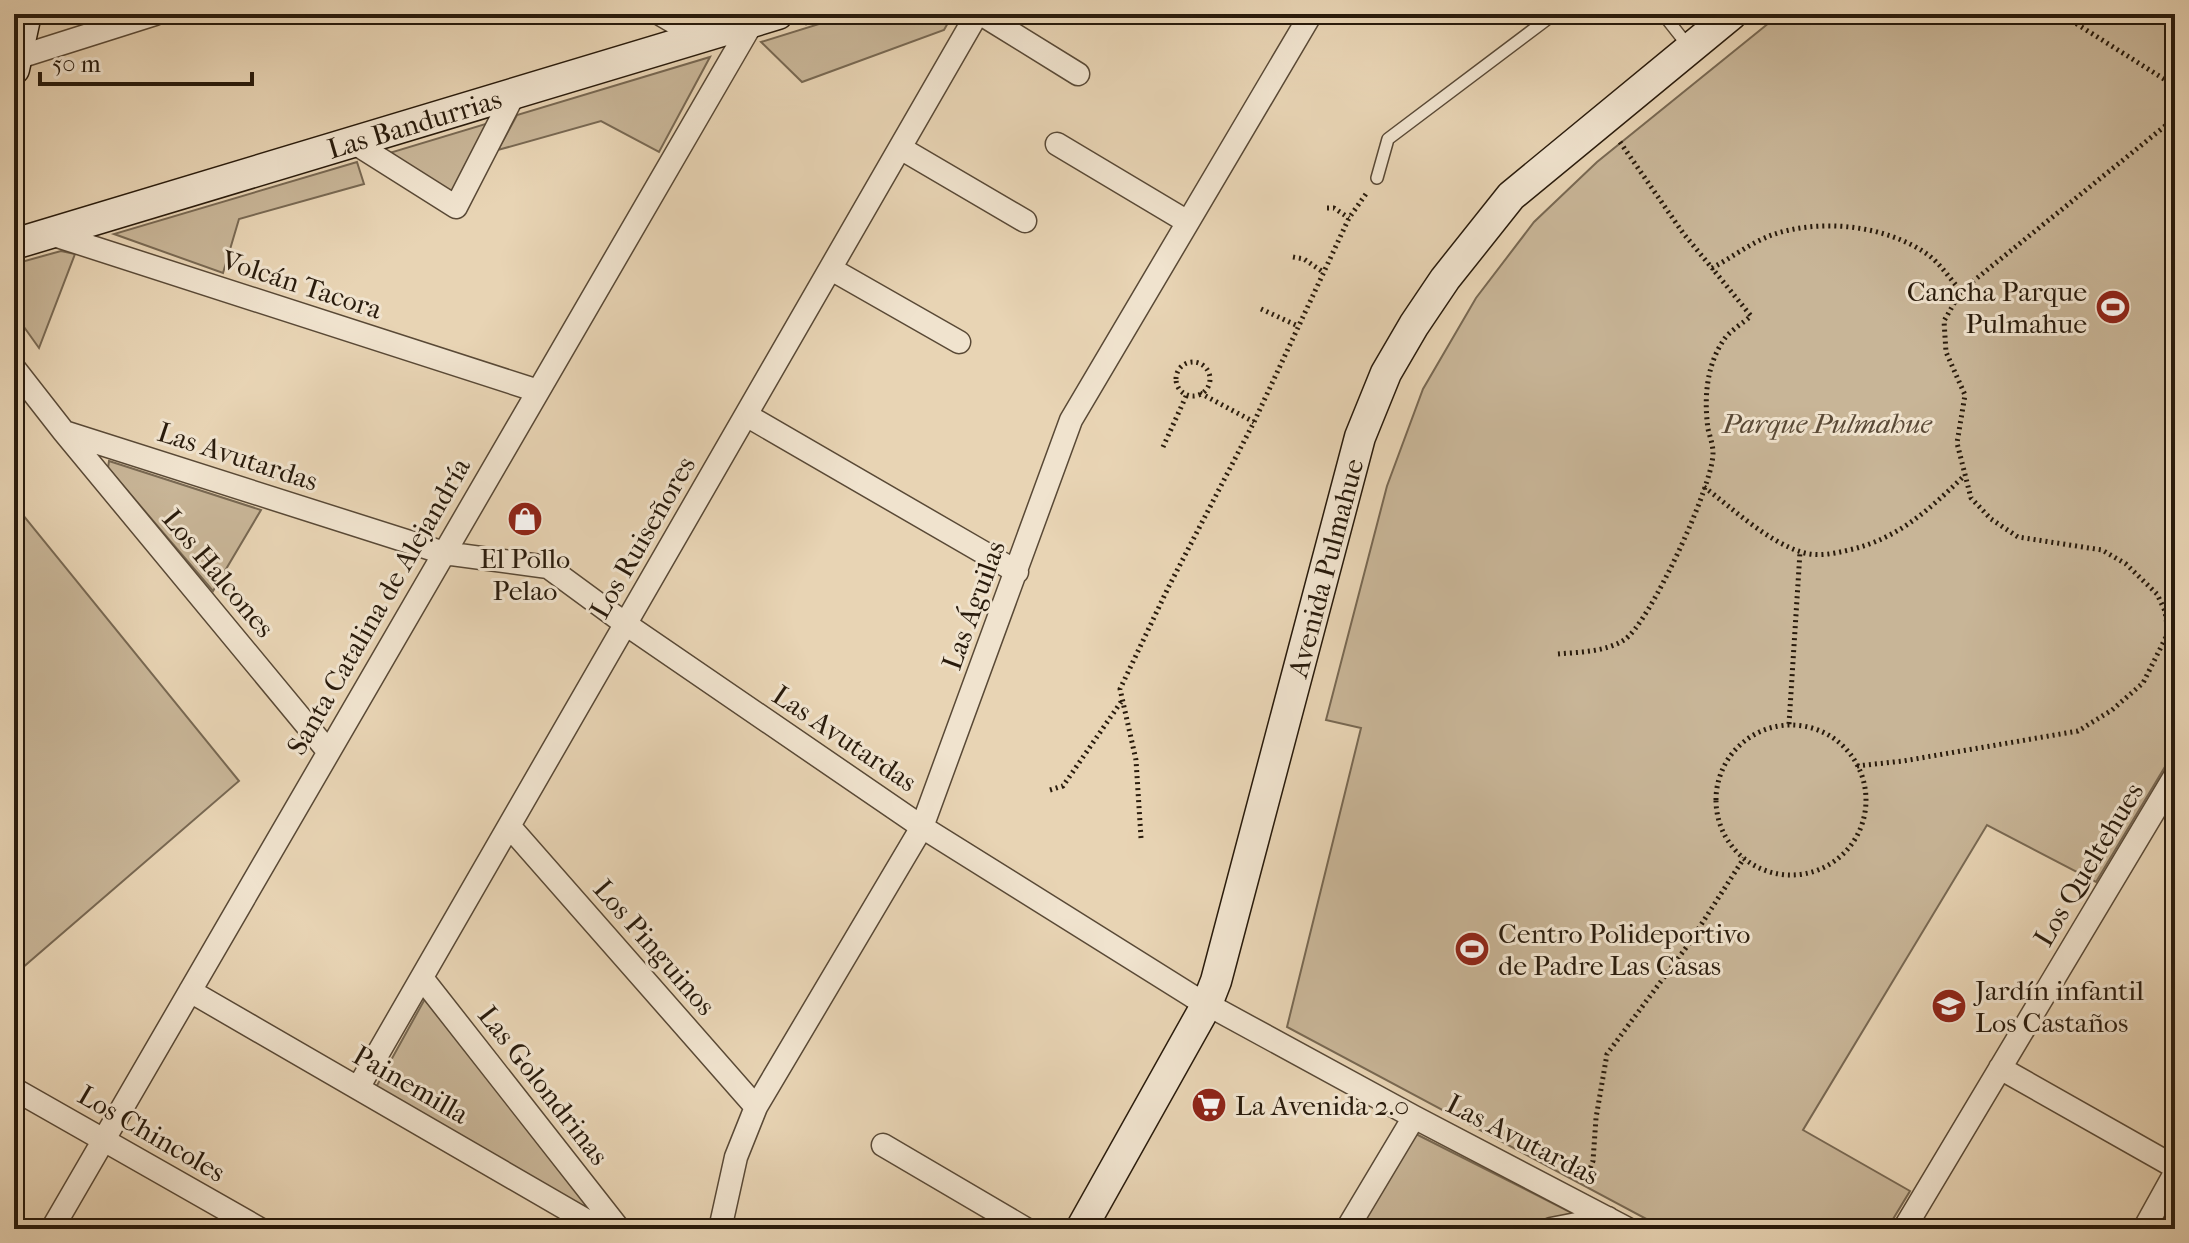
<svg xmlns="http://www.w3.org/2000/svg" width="2189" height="1243" viewBox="0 0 2189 1243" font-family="'IM FELL French Canon',serif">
  <rect width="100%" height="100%" fill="#e8d4b4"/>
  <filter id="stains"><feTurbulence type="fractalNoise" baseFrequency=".0025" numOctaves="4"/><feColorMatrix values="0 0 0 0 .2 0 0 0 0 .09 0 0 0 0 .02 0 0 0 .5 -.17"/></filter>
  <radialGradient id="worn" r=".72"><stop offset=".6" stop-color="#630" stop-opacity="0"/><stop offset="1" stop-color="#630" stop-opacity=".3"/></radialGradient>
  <path fill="#c8b597" stroke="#786852" stroke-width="2" d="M 851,14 L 953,14 L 944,30 L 802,82 L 761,42 Z
    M 1780,14 L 2175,14 L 2175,750 L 2096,882 L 1987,825 L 1803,1130 L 1910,1191 L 1887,1229 L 1665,1229 L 1287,1027 L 1361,728 L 1326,720 L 1387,486 L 1423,389 L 1476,298 L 1534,222 L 1597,162 Z
    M 710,57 L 659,152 L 601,121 L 498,150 L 517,115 Z
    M 492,122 L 460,191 L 448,195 L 386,154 Z
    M 357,162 L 364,184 L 239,219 L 223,273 L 114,234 Z
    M 61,251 L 75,254 L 39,348 L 14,313 L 14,264 Z
    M 109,461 L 261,510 L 213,591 L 108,468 Z
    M 14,504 L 239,781 L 14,975 Z
    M 426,997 L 604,1221 L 375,1089 Z
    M 1414,1133 L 1572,1213 L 1521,1229 L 1357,1229 Z"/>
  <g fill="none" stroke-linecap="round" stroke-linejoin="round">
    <defs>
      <path id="lane" d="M 1663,14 L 1689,47
        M 1377,178 L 1388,139 L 1554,14"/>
      <path id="street" d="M 660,14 L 701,38
        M 981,14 L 1078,74
        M 16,58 L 155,14
        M 353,142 L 456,207 L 514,94
        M 1057,144 L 1186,221
        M 902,149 L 1025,221
        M 48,233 L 538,391
        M 831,269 L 959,342
        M 14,368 L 64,432 L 444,553 L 548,567 L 627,625 L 922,827 L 1192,996 L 1414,1117 L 1628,1229
        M 746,415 L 1017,572
        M 64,432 L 328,751
        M 510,827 L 756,1107
        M 422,978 L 619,1229
        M 190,991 L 601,1229
        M 2000,1068 L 2175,1167
        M 358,1088 L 977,14
        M 14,1089 L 260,1229
        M 883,1145 L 1026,1229
        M 52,1229 L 756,16
        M 720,1229 L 736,1157 L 756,1107 L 922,827 L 1071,420 L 1311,14
        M 1347,1229 L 1414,1117
        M 1551,1229 L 1608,1218
        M 1904,1229 L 2175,776
        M 2144,1229 L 2175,1173"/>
      <g id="secondary">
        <path d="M 14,69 L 26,14"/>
        <path id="s1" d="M 14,244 L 778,14"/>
        <path id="s2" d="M 1081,1229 L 1207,1004 L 1216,981 L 1360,437 L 1386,373 L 1414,325 L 1445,279 L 1511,196 L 1732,14"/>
      </g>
    </defs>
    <use href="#lane" stroke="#594936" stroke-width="14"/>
    <use href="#street" stroke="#594936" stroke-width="25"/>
    <use href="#secondary" stroke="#291b0c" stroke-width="33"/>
    <path stroke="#291b0c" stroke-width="5" stroke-dasharray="2 4" stroke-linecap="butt" d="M 2061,14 L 2175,86
      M 805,23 L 835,14
      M 14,131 L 22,97
      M 1620,142 L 1683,233 L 1712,268 C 1731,258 1752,242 1772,235 C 1820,218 1885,225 1927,254 C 1940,263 1950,279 1961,291
      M 1327,208 L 1334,208 L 1349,218
      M 1293,257 L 1304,259 L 1323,272
      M 1261,309 L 1298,326
      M1176 379a17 17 0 1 1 34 0a17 17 0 1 1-34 0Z
      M 1200,393 L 1254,422
      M 1163,447 L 1187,394
      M 1704,487 C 1732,508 1767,541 1801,552 C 1817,557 1832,554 1849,550 C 1898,539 1930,509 1965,475
      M 1558,654 C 1580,652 1605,652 1624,640 C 1649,625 1714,483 1713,453 C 1713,445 1710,437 1708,429 C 1704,399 1706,367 1723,341 C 1729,331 1742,324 1751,316 L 1712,268
      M 1789,724 L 1800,552
      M1716 800a75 75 0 1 1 150 0a75 75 0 1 1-150 0Z
      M 1857,766 L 1903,761 L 2078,731 L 2112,710 L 2143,683 L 2168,633 L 2165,611 L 2157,594 L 2126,564 L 2102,550 L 2018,537 L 1991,519 L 1971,498 L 1957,443 L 1965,395 L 1946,352 L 1944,321 L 1961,291 L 2175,118
      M 1050,790 L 1063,786 L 1121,702
      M 1141,838 L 1136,760 L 1120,689 L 1169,586 L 1254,422 L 1349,218 L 1368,191
      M 1586,1179 L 1593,1161 L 1596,1118 L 1607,1054 L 1688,945 L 1744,858"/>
    <use href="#lane" stroke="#f0e3ce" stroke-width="11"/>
    <use href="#street" stroke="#f0e3ce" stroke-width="22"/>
    <use href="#secondary" stroke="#f0e3ce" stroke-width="30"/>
  </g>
  <defs>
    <symbol id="stadium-disc" viewBox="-11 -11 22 22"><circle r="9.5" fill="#8f2418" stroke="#f0e3ce"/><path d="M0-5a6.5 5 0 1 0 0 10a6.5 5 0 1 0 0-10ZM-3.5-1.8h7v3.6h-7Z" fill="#fff"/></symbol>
    <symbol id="shop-disc" viewBox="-11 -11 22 22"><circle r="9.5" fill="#8f2418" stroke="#f0e3ce"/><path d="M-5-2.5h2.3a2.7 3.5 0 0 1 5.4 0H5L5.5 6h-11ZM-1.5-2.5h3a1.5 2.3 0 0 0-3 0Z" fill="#fff"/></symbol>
    <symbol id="school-disc" viewBox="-11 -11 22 22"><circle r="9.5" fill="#8f2418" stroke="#f0e3ce"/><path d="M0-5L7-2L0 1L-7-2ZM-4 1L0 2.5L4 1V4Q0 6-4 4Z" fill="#fff"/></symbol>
    <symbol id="supermarket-disc" viewBox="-11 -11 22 22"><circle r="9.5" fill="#8f2418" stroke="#f0e3ce"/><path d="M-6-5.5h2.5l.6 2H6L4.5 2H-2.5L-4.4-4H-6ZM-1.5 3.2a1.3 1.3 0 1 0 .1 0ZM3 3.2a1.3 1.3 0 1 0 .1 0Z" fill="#fff"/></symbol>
  </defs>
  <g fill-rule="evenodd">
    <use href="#stadium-disc" x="2093" y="287" width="40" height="40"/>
    <use href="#shop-disc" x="505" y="499" width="40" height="40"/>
    <use href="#stadium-disc" x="1452" y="929" width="40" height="40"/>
    <use href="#school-disc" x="1929" y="986" width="40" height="40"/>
    <use href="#supermarket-disc" x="1189" y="1085" width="40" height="40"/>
  </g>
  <g text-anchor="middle" stroke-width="6" stroke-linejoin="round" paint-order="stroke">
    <g font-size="28" fill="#291b0c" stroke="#f0e3ce">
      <text dy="10" stroke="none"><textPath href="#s1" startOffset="418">Las Bandurrias</textPath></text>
      <text transform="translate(302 284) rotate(18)" y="10">Volcán Tacora</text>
      <text transform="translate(238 456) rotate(18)" y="10">Las Avutardas</text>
      <text transform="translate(642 537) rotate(-60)" y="10">Los Ruiseñores</text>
      <text dy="10" stroke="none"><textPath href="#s2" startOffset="710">Avenida Pulmahue</textPath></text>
      <text transform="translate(219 573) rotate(50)" y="10">Los Halcones</text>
      <text transform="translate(973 605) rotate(-70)" y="10">Las Águilas</text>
      <text transform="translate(378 606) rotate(-60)" y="10">Santa Catalina de Alejandría</text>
      <text transform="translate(845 738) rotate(34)" y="10">Las Avutardas</text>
      <text transform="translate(2088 864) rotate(-59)" y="10">Los Queltehues</text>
      <text transform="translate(655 947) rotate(49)" y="10">Los Pinguinos</text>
      <text transform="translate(411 1084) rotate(30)" y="10">Painemilla</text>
      <text transform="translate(544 1085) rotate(52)" y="10">Las Golondrinas</text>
      <text transform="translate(152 1133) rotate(30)" y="10">Los Chincoles</text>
      <text transform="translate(1523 1139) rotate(27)" y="10">Las Avutardas</text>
    </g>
    <g font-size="28" fill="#291b0c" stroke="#f0e3ce" text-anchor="start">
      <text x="2087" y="301" text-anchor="end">Cancha Parque<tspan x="2087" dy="32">Pulmahue</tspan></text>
      <text x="525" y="568" text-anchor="middle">El Pollo<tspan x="525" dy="32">Pelao</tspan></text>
      <text x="1498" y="943">Centro Polideportivo<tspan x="1498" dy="32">de Padre Las Casas</tspan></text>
      <text x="1975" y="1000">Jardín infantil<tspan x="1975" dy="32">Los Castaños</tspan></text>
      <text x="1235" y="1115">La Avenida 2.0</text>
    </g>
    <g font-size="28" font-style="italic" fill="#594936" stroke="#f0e3ce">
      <text x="1827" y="433">Parque Pulmahue</text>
    </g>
  </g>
  <rect width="2189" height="1243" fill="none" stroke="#e8d4b4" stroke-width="48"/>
  <rect x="16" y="16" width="2157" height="1211" fill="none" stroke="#291b0c" stroke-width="4"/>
  <rect x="24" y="24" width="2141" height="1195" fill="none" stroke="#291b0c" stroke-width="2"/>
  <path d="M40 72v12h212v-12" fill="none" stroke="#291b0c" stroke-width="4"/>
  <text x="52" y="72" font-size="24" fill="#291b0c" stroke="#f0e3ce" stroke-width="6" paint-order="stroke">50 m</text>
  <rect width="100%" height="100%" filter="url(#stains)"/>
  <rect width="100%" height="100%" fill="url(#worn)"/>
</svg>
